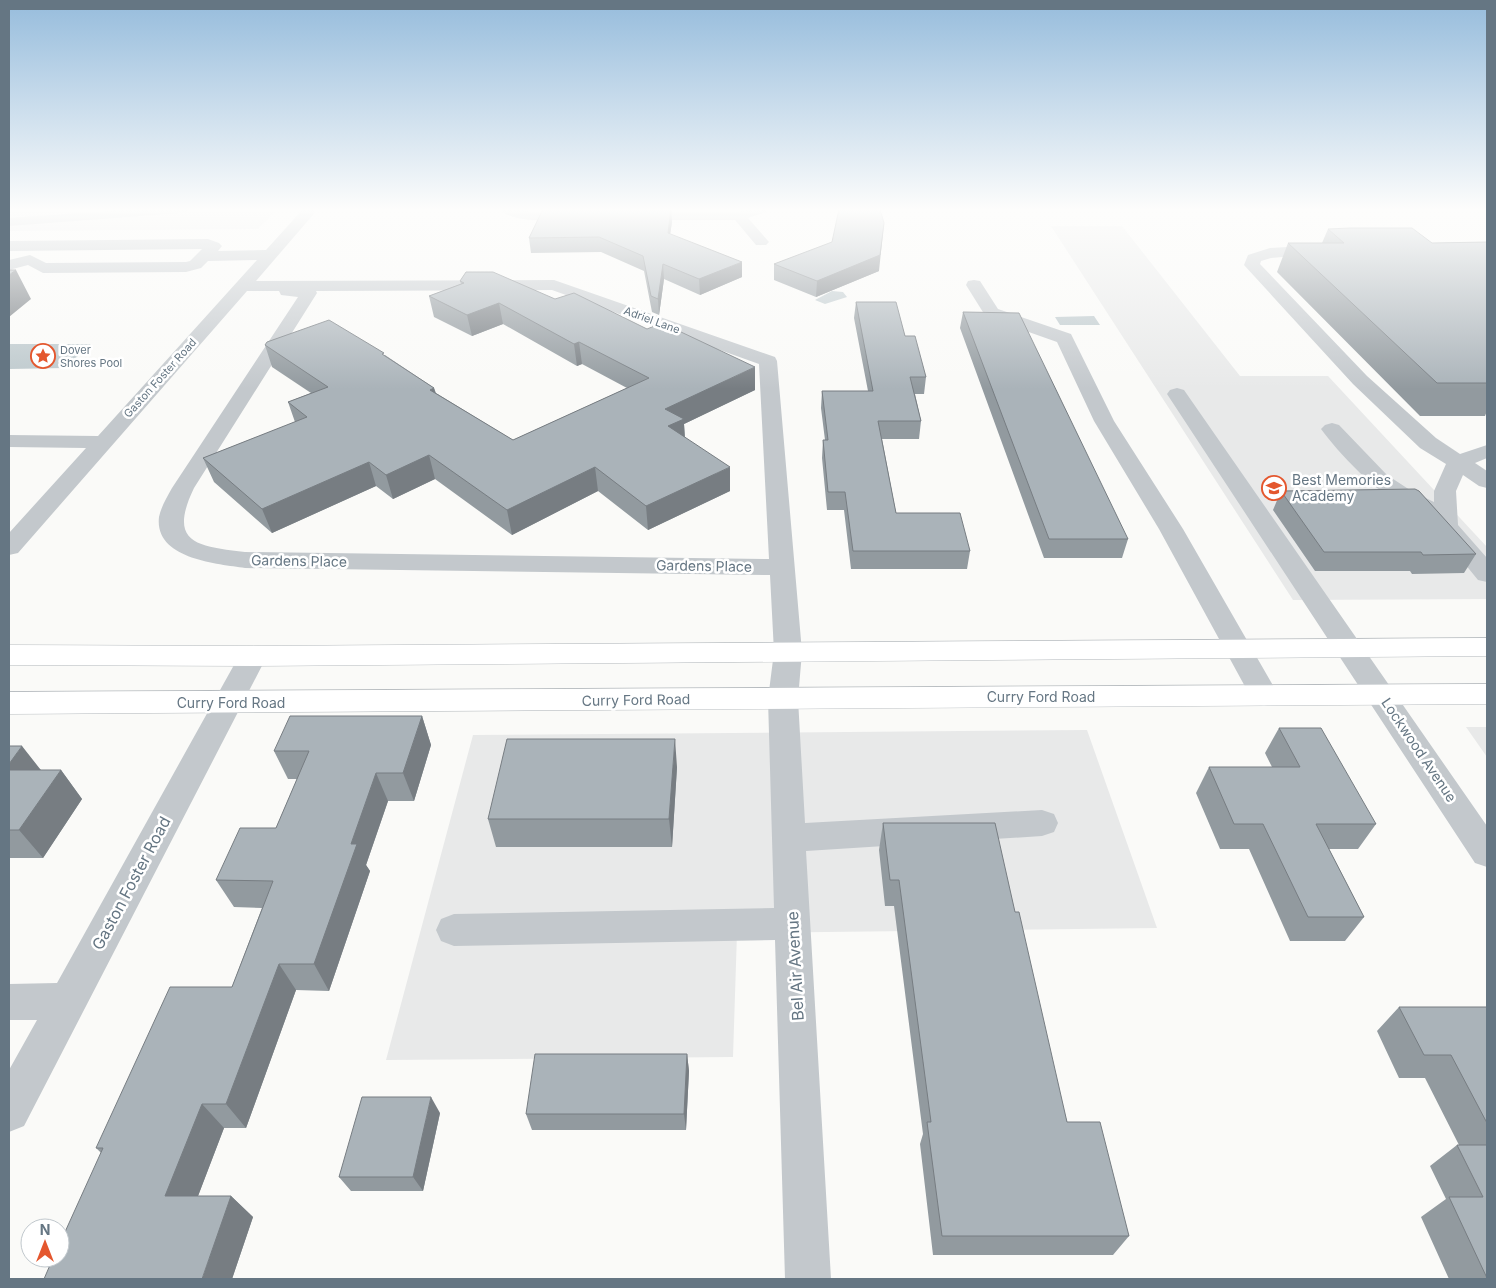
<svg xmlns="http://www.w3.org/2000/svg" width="1496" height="1288" viewBox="0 0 1496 1288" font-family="Inter,sans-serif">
  <rect width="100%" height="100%" fill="#fafaf8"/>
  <path fill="#e8e9e9" d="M 9,209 L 278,209 L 258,229 L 9,231 Z
    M 1051,226 L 1122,226 L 1240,376 L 1328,376 L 1487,547 L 1487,599 L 1293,600 Z
    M 1466,727 L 1487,727 L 1487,757 Z
    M 1087,730 L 1157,928 L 737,933 L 733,1057 L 386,1060 L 473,735 Z"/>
  <path fill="#bbc7cb" d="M 832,291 L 843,292 L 847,297 L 825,304 L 815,300 Z
    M 1094,316 L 1100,325 L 1060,325 L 1055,317 Z
    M 9,344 L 91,344 L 65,368 L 9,369 Z"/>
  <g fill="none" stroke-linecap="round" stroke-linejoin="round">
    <defs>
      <path id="major" d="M 1487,638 L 1487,656 L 253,666 L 9,665 L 9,645 L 253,646 Z
        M 1487,684 L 1487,704 L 9,714 L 9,692 Z"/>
    </defs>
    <use href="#major" stroke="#b5babe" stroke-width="1"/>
    <path fill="#c3c8cc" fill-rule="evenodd" d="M 136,209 L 188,209 L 186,212 L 181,213 L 9,226 L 9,218 Z
      M 303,209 L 318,209 L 256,281 L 554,280 L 775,357 L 777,361 L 802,652 L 798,699 L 805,823 L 1042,810 L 1054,814 L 1058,823 L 1054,832 L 1042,836 L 806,851 L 831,1279 L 785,1279 L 775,940 L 454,946 L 441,941 L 436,930 L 441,919 L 454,914 L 774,908 L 768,699 L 774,652 L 770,575 L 245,568 C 217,564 154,559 159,517 C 161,507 167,497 172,488 L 298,297 L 281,295 L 279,291 L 247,291 L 18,553 L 9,555 L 9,533 L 86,448 L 9,447 L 9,435 L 98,436 L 257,260 L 208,261 L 201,268 L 186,272 L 43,273 L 28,265 L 9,270 L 9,260 L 30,255 L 46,263 L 186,262 L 190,261 L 202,249 L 9,251 L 9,241 L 208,239 L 219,243 L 222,246 L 218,251 L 266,250 ZM 552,290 L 759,364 L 769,559 L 245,552 C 198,546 167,544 194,488 L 317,293 L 316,291 Z
      M 500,209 L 518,209 L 531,212 L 576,212 L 581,213 L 583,216 L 581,219 L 576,220 C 558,220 511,224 500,209 Z
      M 747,209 L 768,209 L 766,212 L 748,218 L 769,242 L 766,245 L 756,245 L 735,220 L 634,220 L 629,219 L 627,216 L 629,213 L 634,212 L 738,212 Z
      M 1322,245 L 1328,247 L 1330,250 L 1328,253 L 1271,258 L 1261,261 L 1260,264 L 1367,376 L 1436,438 L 1460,454 L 1487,445 L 1487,458 L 1475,463 L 1487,471 L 1487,488 L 1479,486 L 1463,475 L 1456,491 L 1458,525 L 1487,558 L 1487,582 L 1478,580 L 1438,531 L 1434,526 L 1434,512 C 1400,521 1340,455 1321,429 L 1325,425 L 1332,423 L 1339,425 L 1387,475 L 1413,492 L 1434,502 L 1434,491 L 1446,464 L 1420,448 L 1353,384 L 1244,265 L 1248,255 L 1270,248 Z
      M 974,280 L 980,281 L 998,309 L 1071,334 L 1114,421 L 1183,529 L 1279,696 L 1274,703 L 1264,706 L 1254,703 L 1159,529 L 1094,421 L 1057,342 L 986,317 L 966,285 L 968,281 Z
      M 1177,388 L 1184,390 L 1487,826 L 1487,867 L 1475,863 L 1167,394 L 1170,390 Z
      M 253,646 L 263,649 L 267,656 L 24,1126 L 9,1132 L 9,1070 L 37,1020 L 9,1020 L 9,984 L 57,983 L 239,656 L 243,649 Z"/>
    <use href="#major" fill="#fff" fill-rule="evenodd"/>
  </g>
  <path fill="#929a9f" d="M 543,209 L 674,209 L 673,210 L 671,210 L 672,222 L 670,234 L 742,277 L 700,295 L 664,279 L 659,315 L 652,312 L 644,271 L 601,252 L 531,253 L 529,238 Z
    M 1328,229 L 1432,243 L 1487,242 L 1487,411 L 1485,416 L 1420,416 L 1277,272 L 1288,243 L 1322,243 Z
    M 774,264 L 879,271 L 816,297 L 774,280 Z
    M 460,281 L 755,390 L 684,424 L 685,437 L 730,491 L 648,530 L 598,491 L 512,535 L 435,479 L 393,499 L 376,486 L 272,533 L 214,482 L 203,458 L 295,422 L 288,402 L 311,393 L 272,367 L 265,345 L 385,355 L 434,388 L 436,393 L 513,440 L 627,388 L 582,364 L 577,366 L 503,324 L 472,336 L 434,317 L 429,296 L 461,284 Z
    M 856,302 L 905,336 L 926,377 L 924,394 L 915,394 L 921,421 L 919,439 L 882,439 L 896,513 L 970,551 L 967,569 L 851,569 L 844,510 L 827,510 L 822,458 L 823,440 L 825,440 L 821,408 L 822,391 L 868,391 L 854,318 Z
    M 963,312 L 1128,539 L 1122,558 L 1044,558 L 960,328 Z
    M 1281,491 L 1476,554 L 1464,573 L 1412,574 L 1410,571 L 1315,571 L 1273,510 Z
    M 422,716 L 431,745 L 414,801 L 388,801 L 366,865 L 370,871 L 329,991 L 296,990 L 246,1128 L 224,1128 L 198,1196 L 231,1196 L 253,1217 L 232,1279 L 96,1148 L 232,987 L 262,908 L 234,907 L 216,880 L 276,828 L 297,779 L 288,779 L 274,751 Z
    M 1279,728 L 1376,824 L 1358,849 L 1329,849 L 1364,917 L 1345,941 L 1290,941 L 1249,849 L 1220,849 L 1196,793 L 1209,767 L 1272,767 L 1265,753 Z
    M 9,746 L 41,770 L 61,770 L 82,799 L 43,858 L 9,858 Z
    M 677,767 L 672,847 L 496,847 L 488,819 Z
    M 883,823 L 1015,912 L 1067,1122 L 1129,1236 L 1113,1255 L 933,1255 L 920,1144 L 923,1134 L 894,906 L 885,906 L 879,850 Z
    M 1399,1007 L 1487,1007 L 1487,1279 L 1449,1279 L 1421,1217 L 1446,1199 L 1430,1166 L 1457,1145 L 1459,1145 L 1425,1078 L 1399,1078 L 1377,1031 Z
    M 687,1054 L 689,1071 L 686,1130 L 532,1130 L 526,1114 Z
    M 440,1113 L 423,1191 L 351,1191 L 339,1177 Z"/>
  <path fill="#777d82" d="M 671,209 L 672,222 L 668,248 L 668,233 Z
    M 884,223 L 879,271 L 816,297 L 817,281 Z
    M 742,262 L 742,277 L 700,295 L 699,279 Z
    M 663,264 L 664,279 L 659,315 L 658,299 Z
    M 16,270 L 31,299 L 9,317 L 9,275 Z
    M 499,303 L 503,324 L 472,336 L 467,315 Z
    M 579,342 L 582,364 L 577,366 L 574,344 Z
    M 755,367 L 755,390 L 684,424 L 685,442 L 670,450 L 665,409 Z
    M 434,388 L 440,411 L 430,390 Z
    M 429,455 L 435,479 L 393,499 L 386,475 Z
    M 369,462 L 376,486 L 272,533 L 262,509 Z
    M 595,467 L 598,491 L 512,535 L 507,510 Z
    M 730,467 L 730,491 L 648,530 L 646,506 Z
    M 422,716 L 431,745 L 414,801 L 403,773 Z
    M 675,739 L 677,767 L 672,847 L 669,819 Z
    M 22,746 L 44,774 L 9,775 L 9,764 Z
    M 61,770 L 82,799 L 43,858 L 19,830 Z
    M 376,773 L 388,801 L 366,865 L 370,871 L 329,991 L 314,964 L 351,844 Z
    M 279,964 L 296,990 L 246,1128 L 226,1104 Z
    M 687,1054 L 689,1071 L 686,1130 L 684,1114 Z
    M 431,1097 L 440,1113 L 423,1191 L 413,1177 Z
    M 202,1104 L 224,1128 L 190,1217 L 165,1196 Z
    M 231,1196 L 253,1217 L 232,1279 L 202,1279 Z"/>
  <path fill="#aab3b9" stroke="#777d82" d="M 543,209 L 671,209 L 668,233 L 742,262 L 699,279 L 663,264 L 658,299 L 651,296 L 643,256 L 599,237 L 529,238 Z
    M 839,209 L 880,209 L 884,223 L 880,255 L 817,281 L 774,264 L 832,242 Z
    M 1350,228 L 1412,228 L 1432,243 L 1487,242 L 1487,383 L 1437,383 L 1288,243 L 1344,243 L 1328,229 Z
    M 9,270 L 16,270 L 9,275 Z
    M 466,272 L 493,272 L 555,299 L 574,293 L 647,329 L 662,323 L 755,367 L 665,409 L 684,419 L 668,426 L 730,467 L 646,506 L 595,467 L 507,510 L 429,455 L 386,475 L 369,462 L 262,509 L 203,458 L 307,417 L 288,402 L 328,387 L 265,345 L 267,342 L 329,320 L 384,353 L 382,354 L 434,388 L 430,390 L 513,440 L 649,378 L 579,342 L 574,344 L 499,303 L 467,315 L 429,296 L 464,283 L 460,281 Z
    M 856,302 L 896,302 L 905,336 L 915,336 L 926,377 L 910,377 L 921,421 L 878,421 L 896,513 L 960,513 L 970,551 L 853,551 L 845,492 L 828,492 L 823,440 L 828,440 L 822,391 L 873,391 Z
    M 963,312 L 1019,313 L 1128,539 L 1049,539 Z
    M 1415,489 L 1419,491 L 1476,554 L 1423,555 L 1421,552 L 1324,552 L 1281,491 Z
    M 290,716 L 422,716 L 403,773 L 376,773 L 351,844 L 357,844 L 314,964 L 279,964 L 226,1104 L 202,1104 L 165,1196 L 231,1196 L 202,1279 L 44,1279 L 53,1258 L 60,1258 L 60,1243 L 103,1148 L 96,1148 L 170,987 L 232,987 L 273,881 L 216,880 L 240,828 L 276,828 L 309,751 L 274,751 Z
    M 1279,728 L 1321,728 L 1376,824 L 1316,824 L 1364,917 L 1308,917 L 1263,824 L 1234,824 L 1209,767 L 1300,767 Z
    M 507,739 L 675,739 L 669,819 L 488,819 Z
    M 9,746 L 22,746 L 9,764 Z
    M 9,770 L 61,770 L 19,830 L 9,830 Z
    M 883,823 L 995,823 L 1015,912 L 1019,912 L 1067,1122 L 1100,1122 L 1129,1236 L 942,1236 L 927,1122 L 931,1122 L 899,880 L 890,880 Z
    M 1399,1007 L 1487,1007 L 1487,1123 L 1451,1055 L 1424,1055 Z
    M 535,1054 L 687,1054 L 684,1114 L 526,1114 Z
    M 362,1097 L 431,1097 L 413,1177 L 339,1177 Z
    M 1457,1145 L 1487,1145 L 1487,1278 L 1449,1197 L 1483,1197 Z"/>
  <linearGradient id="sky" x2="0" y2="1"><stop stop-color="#96bcdc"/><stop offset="0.54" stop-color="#fdfdfc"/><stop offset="1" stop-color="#fdfdfc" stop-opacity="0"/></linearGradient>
  <rect width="1496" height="389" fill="url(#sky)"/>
  <defs>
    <symbol id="sight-ring" viewBox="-11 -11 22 22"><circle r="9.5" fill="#fff" stroke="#e4572e" stroke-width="1.5"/><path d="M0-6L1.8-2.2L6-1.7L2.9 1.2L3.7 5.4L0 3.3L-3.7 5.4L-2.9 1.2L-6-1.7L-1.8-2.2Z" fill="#e4572e"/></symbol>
    <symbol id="school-ring" viewBox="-11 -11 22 22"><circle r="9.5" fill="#fff" stroke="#e4572e" stroke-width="1.5"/><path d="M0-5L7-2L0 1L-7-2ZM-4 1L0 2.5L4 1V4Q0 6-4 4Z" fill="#e4572e"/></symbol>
  </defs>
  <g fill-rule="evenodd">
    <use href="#sight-ring" x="29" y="342" width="28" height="28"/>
    <use href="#school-ring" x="1260" y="474" width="28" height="28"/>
  </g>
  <g text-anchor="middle" stroke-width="5" stroke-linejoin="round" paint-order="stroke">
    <g font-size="11" fill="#657683" stroke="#fff">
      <text transform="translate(652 320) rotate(20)" y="4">Adriel Lane</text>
      <text transform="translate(160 378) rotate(-48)" y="4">Gaston Foster Road</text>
    </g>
    <g font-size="11" fill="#657683" stroke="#fff" text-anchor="start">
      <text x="60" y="354">Dover<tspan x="60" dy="13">Shores Pool</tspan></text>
    </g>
    <g font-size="14" fill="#657683" stroke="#fff" text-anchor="start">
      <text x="1292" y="485">Best Memories<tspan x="1292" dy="16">Academy</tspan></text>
    </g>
    <g font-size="14" fill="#657683" stroke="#fff">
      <text transform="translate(299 561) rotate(1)" y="5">Gardens Place</text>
      <text transform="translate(704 566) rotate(1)" y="5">Gardens Place</text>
      <text x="1041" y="702">Curry Ford Road</text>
      <text transform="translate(636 700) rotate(-1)" y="5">Curry Ford Road</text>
      <text x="231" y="708">Curry Ford Road</text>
      <text transform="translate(1419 750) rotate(56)" y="5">Lockwood Avenue</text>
    </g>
    <g font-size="16" fill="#657683" stroke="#fff">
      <text transform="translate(131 883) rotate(-62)" y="6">Gaston Foster Road</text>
      <text transform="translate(795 966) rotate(-93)" y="6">Bel Air Avenue</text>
    </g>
  </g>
  <rect width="1496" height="1288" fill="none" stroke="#657683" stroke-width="20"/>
  <g transform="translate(45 1243)"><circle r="24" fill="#ffffff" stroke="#c1c8cd"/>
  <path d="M0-4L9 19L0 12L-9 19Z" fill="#e4572e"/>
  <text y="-8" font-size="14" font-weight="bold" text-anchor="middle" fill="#657683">N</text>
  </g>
</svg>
